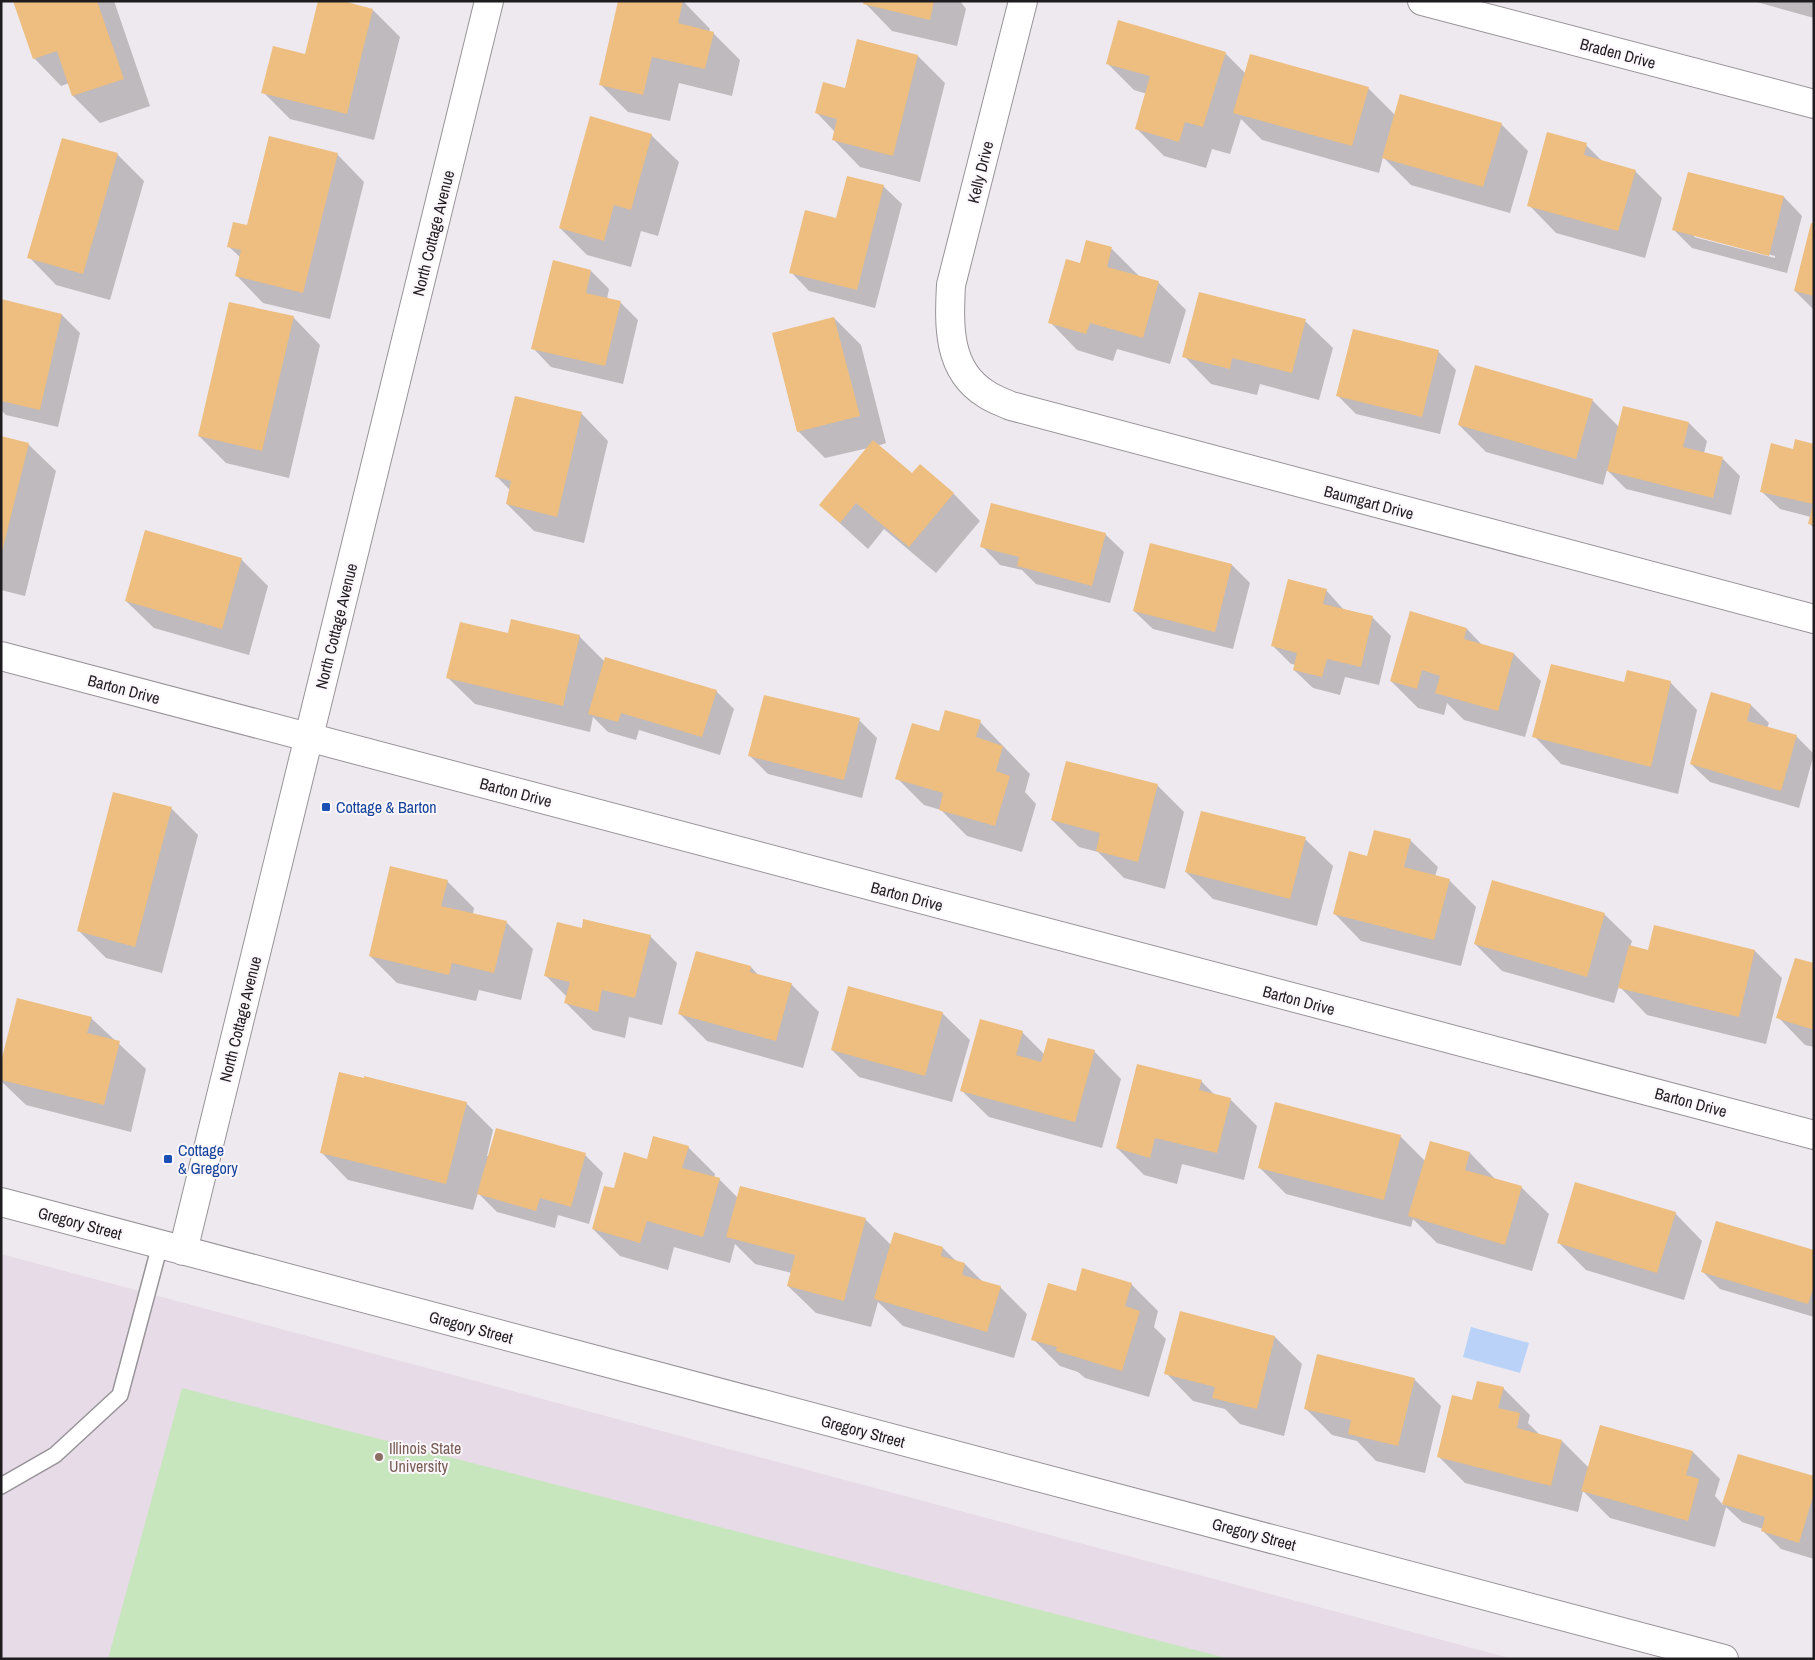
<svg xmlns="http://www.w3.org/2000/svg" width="1815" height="1660" viewBox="0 0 1815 1660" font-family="'Archivo Narrow',sans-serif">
  <rect width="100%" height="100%" fill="#eee9ee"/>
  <path fill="#e6dbe6" d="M 1,1254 L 1513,1659 L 1,1659 Z"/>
  <path fill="#c8e6be" d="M 182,1388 L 1230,1659 L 108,1659 Z"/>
  <path fill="#bad2f7" d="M 1471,1327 L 1529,1343 L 1520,1373 L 1463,1357 Z"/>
  <path fill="#0003" fill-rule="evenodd" d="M 14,1 L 114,1 L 150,106 L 100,123 L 73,96 L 69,83 L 61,86 L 34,58 Z
    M 683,1 L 710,29 L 709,32 L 713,33 L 740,60 L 732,96 L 679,83 L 670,121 L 628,112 L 601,85 Z
    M 865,1 L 960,1 L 966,9 L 957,46 L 892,31 L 865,3 Z
    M 1753,1 L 1814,1 L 1814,18 Z
    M 373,10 L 400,37 L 374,140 L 290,119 L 263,92 Z
    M 1225,53 L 1246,74 L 1368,88 L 1395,115 L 1501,124 L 1528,151 L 1510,213 L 1411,185 L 1383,157 L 1379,173 L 1262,140 L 1241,119 L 1230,154 L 1212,149 L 1206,168 L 1164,156 L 1137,129 L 1147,94 L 1134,90 L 1107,63 Z
    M 918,56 L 945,83 L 920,182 L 860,167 L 833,139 L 835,132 L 817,113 L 846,90 Z
    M 651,135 L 679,162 L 658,236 L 641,231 L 631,267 L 587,255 L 560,228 Z
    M 1586,145 L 1604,163 L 1635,171 L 1662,198 L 1645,258 L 1556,233 L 1529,205 Z
    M 117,154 L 144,181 L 110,300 L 56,285 L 29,257 Z
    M 337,154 L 364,182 L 330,319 L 263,303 L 236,275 L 241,258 L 228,246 L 248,227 Z
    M 1689,173 L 1784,197 L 1802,216 L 1787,273 L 1692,248 L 1674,230 ZM 1694,235 L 1775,256 L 1775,258 L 1694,237 Z
    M 883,186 L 902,204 L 875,308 L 809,291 L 791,272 L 837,220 Z
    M 1814,225 L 1814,310 L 1795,291 Z
    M 1087,241 L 1112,249 L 1139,276 L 1158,282 L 1186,310 L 1170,364 L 1117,349 L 1113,361 L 1077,350 L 1050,322 L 1081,264 Z
    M 591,271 L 609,289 L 607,299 L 620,302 L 638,320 L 623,384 L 551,367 L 533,348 Z
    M 1,300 L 62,315 L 80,333 L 58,427 L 6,415 L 1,410 Z
    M 293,317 L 320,345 L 289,478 L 226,463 L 199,436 Z
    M 834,318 L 861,345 L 886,443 L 877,446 L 912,475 L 953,493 L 980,521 L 936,573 L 884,529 L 868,549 L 820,505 L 868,448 L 825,458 L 798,431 Z
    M 1305,321 L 1333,348 L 1319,400 L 1260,384 L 1257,395 L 1211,384 L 1184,356 Z
    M 1438,351 L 1456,370 L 1440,434 L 1356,414 L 1338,396 Z
    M 1592,400 L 1619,427 L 1689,423 L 1707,441 L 1704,453 L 1722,458 L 1740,476 L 1731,515 L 1626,489 L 1607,470 L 1603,485 L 1486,452 L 1459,425 Z
    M 581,413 L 608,441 L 584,543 L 534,531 L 507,504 L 510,490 L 497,477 Z
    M 1,437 L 28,444 L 56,471 L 25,596 L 1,590 Z
    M 1814,445 L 1814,528 L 1810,524 L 1811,517 L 1780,509 L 1761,491 L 1794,450 Z
    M 1105,534 L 1124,552 L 1110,603 L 1036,584 L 1022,570 L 1000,565 L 982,546 Z
    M 241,559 L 268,586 L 249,655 L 154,628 L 126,601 Z
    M 1232,565 L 1250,583 L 1233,649 L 1153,629 L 1134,611 Z
    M 1326,590 L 1344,610 L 1373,618 L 1391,636 L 1379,685 L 1345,677 L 1340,695 L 1313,688 L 1294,670 L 1296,665 L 1291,664 L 1273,646 Z
    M 1411,613 L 1467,629 L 1483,646 L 1514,654 L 1541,681 L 1525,737 L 1464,720 L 1447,703 L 1444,715 L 1418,708 L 1391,681 Z
    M 509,635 L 579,636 L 605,662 L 716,691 L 734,709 L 720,755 L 639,730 L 636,740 L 608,732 L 593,717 L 590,732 L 475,704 L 447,677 Z
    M 1670,682 L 1697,710 L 1678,794 L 1561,764 L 1534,736 L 1625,684 Z
    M 1751,705 L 1769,723 L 1767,728 L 1796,736 L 1814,754 L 1799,808 L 1710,782 L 1691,764 Z
    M 859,720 L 877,738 L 862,798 L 768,774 L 750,756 Z
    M 980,722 L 1030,774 L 1025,792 L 1036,804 L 1022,852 L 967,836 L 941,810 L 924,805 L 897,778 L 940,732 Z
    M 1157,785 L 1184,812 L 1165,889 L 1124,878 L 1098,852 L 1079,847 L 1052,820 Z
    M 171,808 L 198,835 L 162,973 L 106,958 L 79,931 Z
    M 1305,839 L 1333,866 L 1317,926 L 1213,899 L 1186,872 Z
    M 1410,840 L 1438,867 L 1435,876 L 1449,880 L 1476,907 L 1461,966 L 1361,941 L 1334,913 L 1368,857 Z
    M 447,881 L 474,908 L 473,914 L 506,922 L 533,949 L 521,1000 L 479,990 L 476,1001 L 397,983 L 370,956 Z
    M 1604,914 L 1632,941 L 1630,947 L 1649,951 L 1655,927 L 1755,951 L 1782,978 L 1766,1044 L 1647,1015 L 1619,986 L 1614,1003 L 1502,971 L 1475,944 Z
    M 582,930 L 650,936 L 677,963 L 662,1025 L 629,1017 L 625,1038 L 593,1030 L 566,1003 L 567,997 L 545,975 Z
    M 1814,965 L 1814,1047 L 1805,1045 L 1778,1017 Z
    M 751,967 L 759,976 L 791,984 L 819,1012 L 803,1068 L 707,1041 L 680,1014 Z
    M 942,1013 L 970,1040 L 952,1102 L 859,1077 L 832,1050 Z
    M 91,1018 L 146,1069 L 131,1132 L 26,1105 L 1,1081 L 1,1067 Z
    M 1022,1032 L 1045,1055 L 1094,1051 L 1121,1079 L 1102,1148 L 989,1117 L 961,1090 Z
    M 1201,1081 L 1215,1095 L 1230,1099 L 1257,1126 L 1244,1180 L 1182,1164 L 1177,1184 L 1144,1175 L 1117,1148 Z
    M 466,1103 L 493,1130 L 487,1156 L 585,1155 L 603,1173 L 589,1224 L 558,1215 L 555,1228 L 497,1212 L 478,1193 L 473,1210 L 348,1180 L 321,1152 Z
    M 1400,1136 L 1425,1161 L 1431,1142 L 1470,1153 L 1496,1180 L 1521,1187 L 1549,1214 L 1532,1271 L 1437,1243 L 1413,1219 L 1411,1227 L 1286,1194 L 1259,1167 Z
    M 688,1147 L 715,1174 L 714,1178 L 719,1179 L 738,1198 L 865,1219 L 891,1245 L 943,1248 L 957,1262 L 965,1264 L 983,1282 L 1000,1287 L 1027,1314 L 1014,1358 L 903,1326 L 878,1302 L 871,1327 L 816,1313 L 788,1286 L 792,1273 L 755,1264 L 735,1244 L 730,1263 L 674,1247 L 668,1270 L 620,1256 L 593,1229 L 615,1190 L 648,1160 Z
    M 1675,1213 L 1702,1241 L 1684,1300 L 1586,1270 L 1559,1243 Z
    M 1814,1252 L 1814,1317 L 1720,1289 L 1702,1271 Z
    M 1131,1284 L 1158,1311 L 1154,1327 L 1166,1339 L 1149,1397 L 1085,1378 L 1078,1372 L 1060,1366 L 1033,1339 L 1077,1293 Z
    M 1181,1313 L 1275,1337 L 1302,1364 L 1284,1436 L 1240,1424 L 1225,1409 L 1193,1401 L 1166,1373 Z
    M 1414,1379 L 1441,1406 L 1425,1473 L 1376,1461 L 1357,1441 L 1332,1435 L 1305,1408 Z
    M 1503,1388 L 1530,1415 L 1528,1423 L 1540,1435 L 1562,1441 L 1589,1468 L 1693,1452 L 1720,1479 L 1715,1496 L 1723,1505 L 1738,1455 L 1814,1478 L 1814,1559 L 1781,1549 L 1763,1531 L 1763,1529 L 1742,1522 L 1726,1507 L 1715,1547 L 1610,1518 L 1583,1491 L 1578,1512 L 1465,1483 L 1438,1456 L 1473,1402 Z"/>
  <path fill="#edbe7f" d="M 13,1 L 97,1 L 124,79 L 72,96 L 57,51 L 33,59 Z
    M 318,1 L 343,1 L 373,9 L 347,114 L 261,93 L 273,46 L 305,54 Z
    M 618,1 L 683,1 L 678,23 L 714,32 L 705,69 L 652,57 L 643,95 L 599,85 Z
    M 864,1 L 934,1 L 930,20 L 863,4 Z
    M 1118,20 L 1226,52 L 1203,127 L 1185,122 L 1179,142 L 1135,129 L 1150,76 L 1106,64 Z
    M 857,39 L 918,55 L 893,156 L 832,140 L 837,119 L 815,113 L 823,82 L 845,88 Z
    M 1250,54 L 1369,87 L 1352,146 L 1233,113 Z
    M 1400,94 L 1502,123 L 1483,187 L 1382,158 Z
    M 590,116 L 652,134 L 631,210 L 614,205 L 604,241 L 559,228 Z
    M 1547,132 L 1587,143 L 1584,155 L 1636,170 L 1618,231 L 1527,206 Z
    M 269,136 L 338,153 L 303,293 L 235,276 L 241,250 L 227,247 L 233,222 L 247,225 Z
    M 62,138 L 118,153 L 83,274 L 27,258 Z
    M 1688,172 L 1784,196 L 1769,256 L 1672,230 Z
    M 847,176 L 884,185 L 857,290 L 789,273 L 805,210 L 836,218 Z
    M 1811,223 L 1814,224 L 1814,296 L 1794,291 Z
    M 1086,240 L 1112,247 L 1107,267 L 1159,281 L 1143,338 L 1090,323 L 1086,334 L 1048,323 L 1066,259 L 1080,263 Z
    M 553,260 L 591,270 L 586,293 L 621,301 L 605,366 L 531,349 Z
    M 1199,292 L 1306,319 L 1292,373 L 1232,358 L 1230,369 L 1182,357 Z
    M 1,299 L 62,314 L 40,410 L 1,401 Z
    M 229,302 L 294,316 L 262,451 L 198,436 Z
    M 834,317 L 860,416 L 797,432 L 772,333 Z
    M 1353,329 L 1439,350 L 1422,417 L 1336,396 Z
    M 1475,365 L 1593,399 L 1576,459 L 1458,425 Z
    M 515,396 L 582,412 L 557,517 L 506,504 L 511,481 L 495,477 Z
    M 1623,406 L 1689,422 L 1683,447 L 1723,457 L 1713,498 L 1607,471 Z
    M 1,436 L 29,443 L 2,552 L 1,552 Z
    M 1795,439 L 1814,444 L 1814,525 L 1808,524 L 1813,504 L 1760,492 L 1771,443 L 1793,449 Z
    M 873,440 L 912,473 L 920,464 L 954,493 L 909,547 L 856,503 L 840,523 L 819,505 Z
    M 991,503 L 1106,533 L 1092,586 L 1017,566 L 1019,557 L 980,547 Z
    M 145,530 L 242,558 L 222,629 L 125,601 Z
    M 1150,543 L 1232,564 L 1215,632 L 1133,611 Z
    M 1288,579 L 1327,589 L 1323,604 L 1373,616 L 1361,667 L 1327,659 L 1322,677 L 1293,670 L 1297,653 L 1271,646 Z
    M 1410,611 L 1467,628 L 1464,639 L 1514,653 L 1498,711 L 1435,693 L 1440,676 L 1422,670 L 1417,689 L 1390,681 Z
    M 511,619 L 580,635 L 563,706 L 446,678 L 460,622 L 508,633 Z
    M 605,657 L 717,690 L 702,737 L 621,713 L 618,722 L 588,714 Z
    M 1551,664 L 1624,682 L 1627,670 L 1671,681 L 1651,767 L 1532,737 Z
    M 1711,692 L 1751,704 L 1747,721 L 1797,735 L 1781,791 L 1690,764 Z
    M 764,695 L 860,718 L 844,780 L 748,756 Z
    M 945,710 L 981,720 L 976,737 L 1003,746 L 996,771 L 1010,776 L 995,826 L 939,810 L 943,793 L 895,779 L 912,723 L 939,731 Z
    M 1066,761 L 1158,784 L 1138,862 L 1096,851 L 1100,833 L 1051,820 Z
    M 113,792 L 172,807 L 135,947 L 77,931 Z
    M 1201,811 L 1306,837 L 1290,899 L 1185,872 Z
    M 1374,830 L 1411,839 L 1404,867 L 1450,879 L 1434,940 L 1333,914 L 1349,851 L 1367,856 Z
    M 390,866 L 448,880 L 441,906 L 507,921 L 494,973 L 452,963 L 449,975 L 369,956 Z
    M 1492,880 L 1605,913 L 1587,977 L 1474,944 Z
    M 583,919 L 651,935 L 635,998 L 602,990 L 598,1012 L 564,1003 L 570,982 L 544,976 L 557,922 L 582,928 Z
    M 1654,925 L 1755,950 L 1739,1017 L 1618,988 L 1629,945 L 1648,950 Z
    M 696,951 L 751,966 L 750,972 L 792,983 L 776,1041 L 678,1014 Z
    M 1795,958 L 1814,963 L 1814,1030 L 1776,1018 Z
    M 848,986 L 943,1012 L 925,1076 L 831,1050 Z
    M 17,998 L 92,1017 L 87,1033 L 120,1041 L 104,1105 L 1,1080 L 1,1062 Z
    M 980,1019 L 1023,1031 L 1016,1055 L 1041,1062 L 1048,1038 L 1095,1050 L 1075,1122 L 960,1091 Z
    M 1137,1064 L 1202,1080 L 1199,1090 L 1231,1098 L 1217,1153 L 1155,1138 L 1150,1158 L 1116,1148 Z
    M 339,1072 L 364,1078 L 364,1076 L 467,1102 L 446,1184 L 320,1153 Z
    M 1275,1102 L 1401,1135 L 1384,1200 L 1258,1168 Z
    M 496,1128 L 586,1153 L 571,1207 L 540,1198 L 536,1211 L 477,1194 Z
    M 653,1136 L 689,1146 L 682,1168 L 720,1178 L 703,1237 L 647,1221 L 640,1243 L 592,1229 L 604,1186 L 614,1188 L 624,1152 L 647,1159 Z
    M 1430,1141 L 1470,1152 L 1465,1170 L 1522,1186 L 1505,1245 L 1408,1216 Z
    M 1575,1182 L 1676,1212 L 1657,1273 L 1557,1243 Z
    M 740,1186 L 866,1218 L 844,1301 L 787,1286 L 795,1255 L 726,1237 Z
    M 1716,1221 L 1814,1250 L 1814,1286 L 1808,1304 L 1701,1272 Z
    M 894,1232 L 943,1247 L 941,1256 L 965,1263 L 962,1275 L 1001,1286 L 987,1332 L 874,1299 Z
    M 1082,1268 L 1132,1283 L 1125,1306 L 1140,1311 L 1122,1371 L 1056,1351 L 1057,1347 L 1031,1340 L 1048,1283 L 1076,1291 Z
    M 1180,1311 L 1275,1336 L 1257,1409 L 1212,1398 L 1215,1387 L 1164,1374 Z
    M 1317,1354 L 1415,1378 L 1398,1446 L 1348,1434 L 1351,1420 L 1304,1409 Z
    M 1477,1381 L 1504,1387 L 1498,1408 L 1520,1413 L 1517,1428 L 1562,1440 L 1551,1486 L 1437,1457 L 1452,1395 L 1472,1400 Z
    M 1600,1425 L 1693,1451 L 1686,1475 L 1699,1479 L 1688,1521 L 1581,1491 Z
    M 1738,1454 L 1814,1476 L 1814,1493 L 1799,1543 L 1761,1531 L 1765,1517 L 1722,1504 Z"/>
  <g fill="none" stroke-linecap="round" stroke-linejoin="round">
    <defs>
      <path id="lane" d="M 1,1486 L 55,1455 L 120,1395 L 160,1245"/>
      <path id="street" d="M 1023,1 L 951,285 C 949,325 947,370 986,394 C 993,399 1002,402 1011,406 L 1814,619
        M 1422,1 L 1814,104
        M 1,656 L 1814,1135"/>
      <path id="secondary" d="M 1,1202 L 1724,1659
        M 183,1251 L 489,1"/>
    </defs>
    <use href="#lane" stroke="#989398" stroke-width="18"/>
    <use href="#street" stroke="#989398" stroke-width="30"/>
    <use href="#secondary" stroke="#989398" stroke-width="30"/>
    <use href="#lane" stroke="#fff" stroke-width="15"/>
    <use href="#street" stroke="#fff" stroke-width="28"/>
    <use href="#secondary" stroke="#fff" stroke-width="28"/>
  </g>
  <g fill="#1a4fb4" stroke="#fbf6fb" stroke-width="2">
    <rect x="321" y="802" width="10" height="10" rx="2.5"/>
    <rect x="163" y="1154" width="10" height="10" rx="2.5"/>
  </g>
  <circle fill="#8d6e63" stroke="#fbf6fb" stroke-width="2" cx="379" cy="1457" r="5"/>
  <g text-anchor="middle" stroke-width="4" stroke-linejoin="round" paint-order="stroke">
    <g font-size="16" fill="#1e1c1e" stroke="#fbf6fb">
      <text transform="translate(1618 53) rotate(15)" y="6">Braden Drive</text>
      <text transform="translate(980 172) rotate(-76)" y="6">Kelly Drive</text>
      <text transform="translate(433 233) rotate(-76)" y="6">North Cottage Avenue</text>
      <text transform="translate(1369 502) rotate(15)" y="6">Baumgart Drive</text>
      <text transform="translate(336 626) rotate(-76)" y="6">North Cottage Avenue</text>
      <text transform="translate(124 689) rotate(15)" y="6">Barton Drive</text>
      <text transform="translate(516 792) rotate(15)" y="6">Barton Drive</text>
      <text transform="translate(907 896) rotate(15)" y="6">Barton Drive</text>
      <text transform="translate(1299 1000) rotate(15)" y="6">Barton Drive</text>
      <text transform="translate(240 1019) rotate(-76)" y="6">North Cottage Avenue</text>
      <text transform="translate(1691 1102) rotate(15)" y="6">Barton Drive</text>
      <text transform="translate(80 1223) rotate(15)" y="6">Gregory Street</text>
      <text transform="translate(471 1327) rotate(15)" y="6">Gregory Street</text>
      <text transform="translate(863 1431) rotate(15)" y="6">Gregory Street</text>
      <text transform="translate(1254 1534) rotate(15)" y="6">Gregory Street</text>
    </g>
    <g font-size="16" fill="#164399" stroke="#fbf6fb" text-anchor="start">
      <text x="336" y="813">Cottage &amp; Barton</text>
      <text x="178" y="1156">Cottage<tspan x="178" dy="18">&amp; Gregory</tspan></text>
    </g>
    <g font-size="16" fill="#785e54" stroke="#fbf6fb" text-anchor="start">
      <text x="389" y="1454">Illinois State<tspan x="389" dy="18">University</tspan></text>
    </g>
  </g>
  <rect width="1815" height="1660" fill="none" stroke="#1e1c1e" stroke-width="5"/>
</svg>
